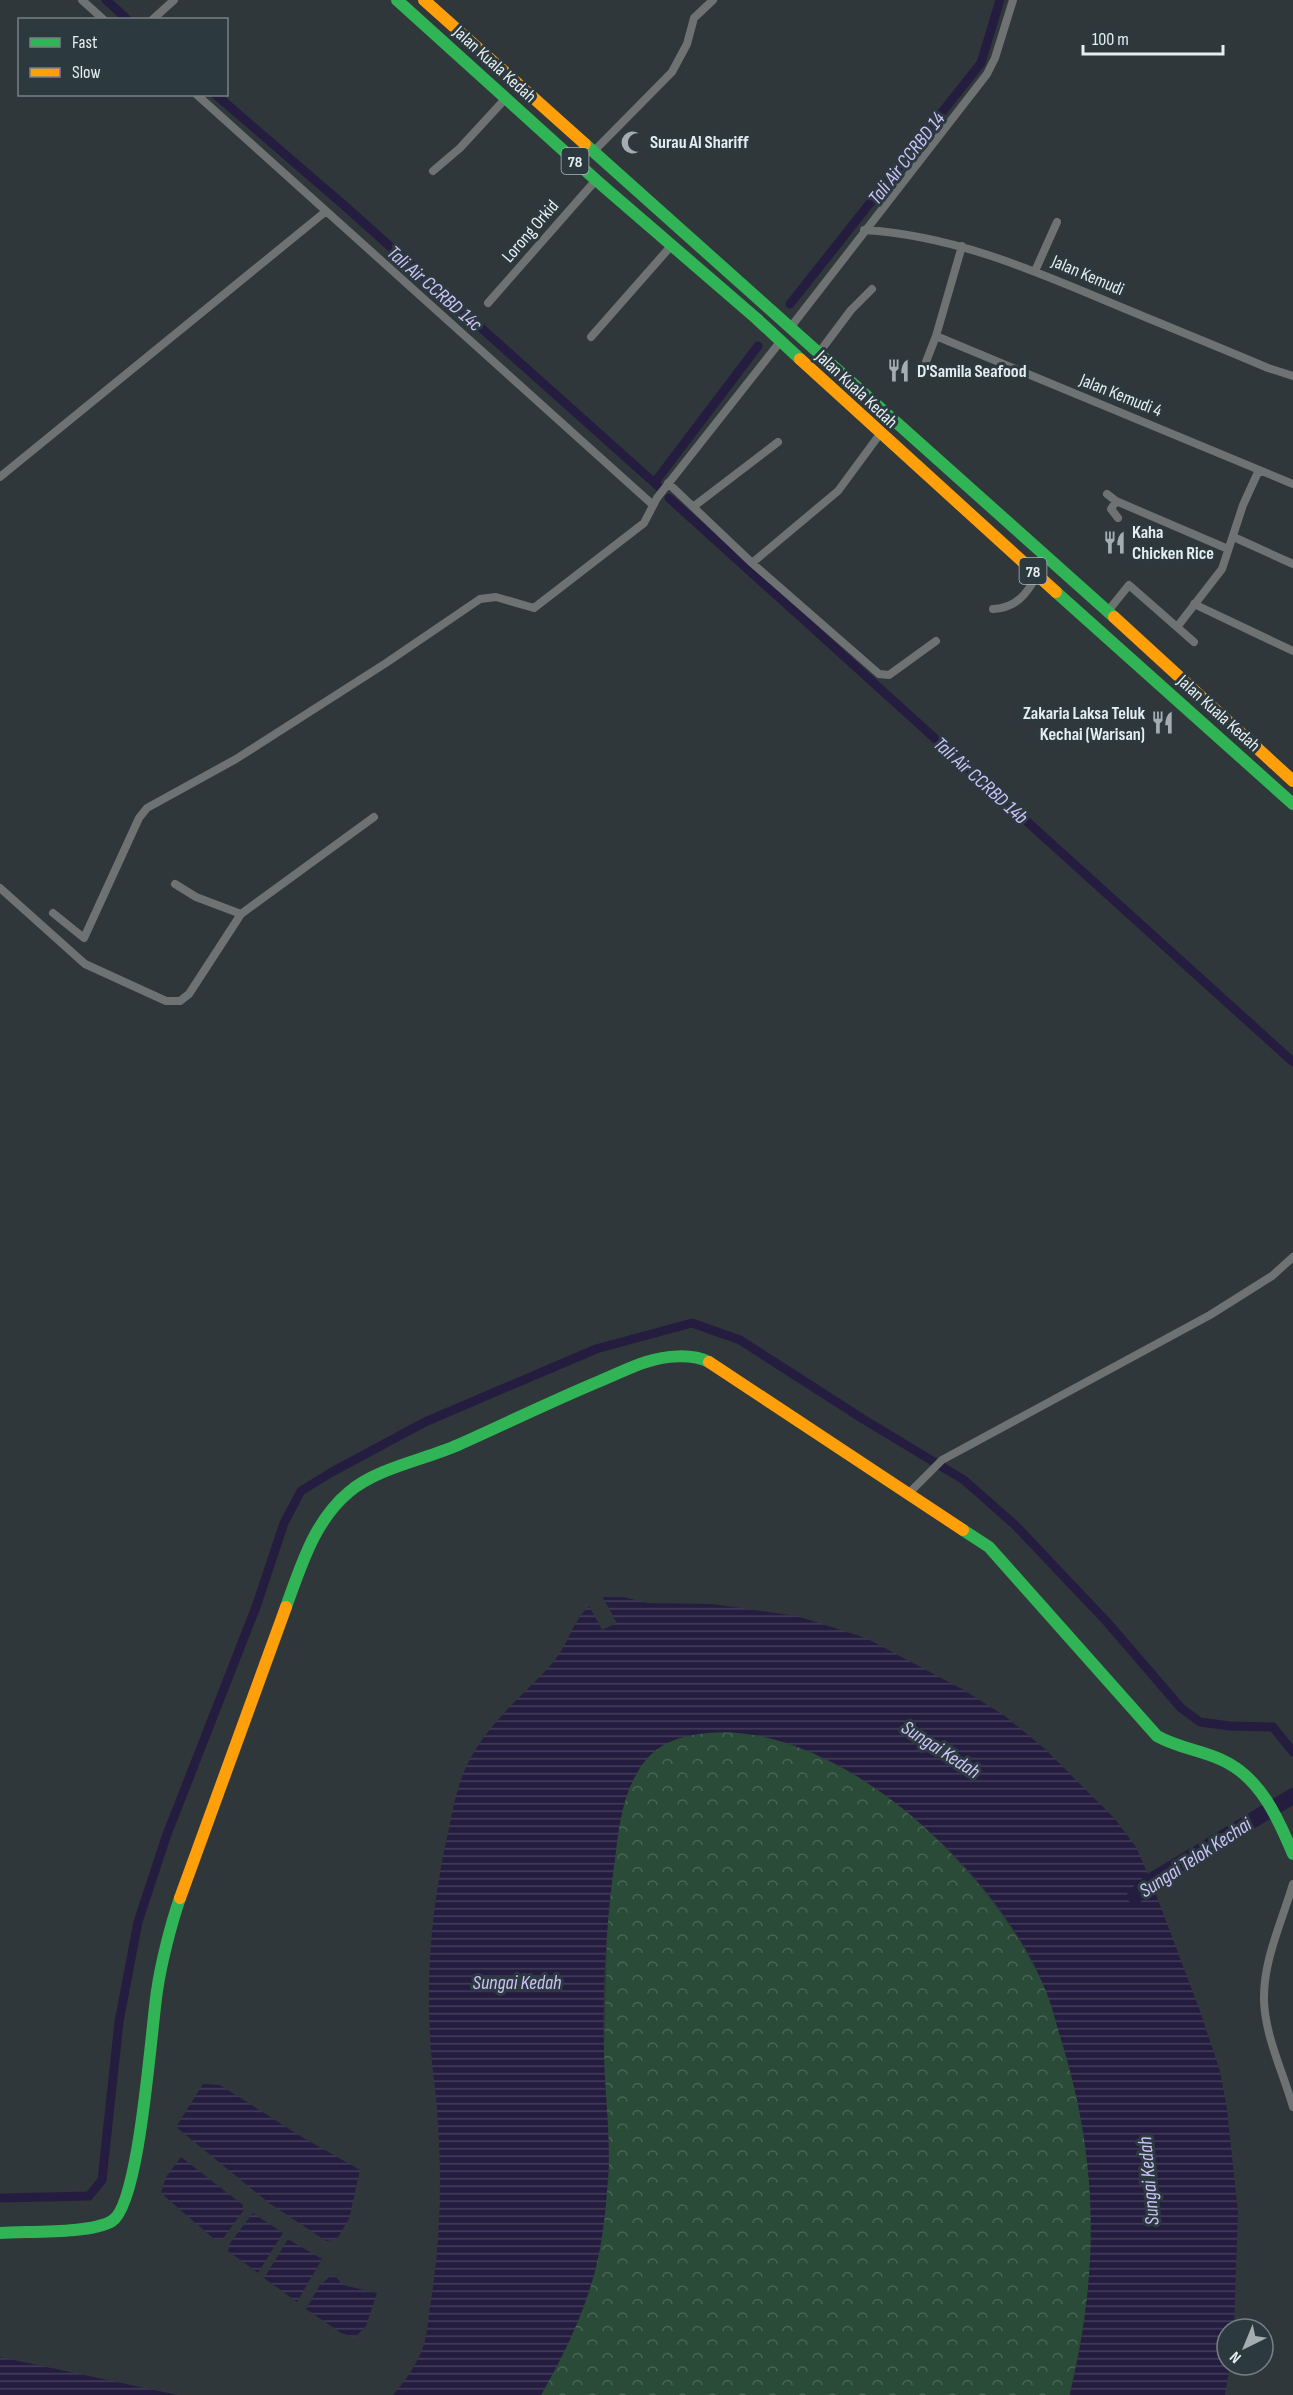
<svg xmlns="http://www.w3.org/2000/svg" width="1293" height="2395" viewBox="0 0 1293 2395" font-family="'Sofia Sans Condensed',sans-serif">
  <defs>
    <pattern id="forest-crowns" width="20" height="18" patternUnits="userSpaceOnUse" patternTransform="scale(1.5)"><rect width="20" height="18" fill="#2a4b37"/><path d="M2 6a3 3 0 1 1 6 0M12 15a3 3 0 1 1 6 0" fill="none" stroke="#496554"/></pattern>
    <pattern id="water-rules" width="6" height="5" patternUnits="userSpaceOnUse" patternTransform="scale(1.5)"><rect width="6" height="5" fill="#251d3f"/><path d="M0 2.5h6" fill="none" stroke="#443e5b"/></pattern>
  </defs>
  <rect width="100%" height="100%" fill="#30373a"/>
  <path fill="url(#forest-crowns)" d="M 725,1732 C 737,1733 749,1733 761,1736 C 823,1750 882,1788 928,1831 C 976,1876 1016,1927 1044,1986 C 1053,2005 1057,2027 1063,2047 C 1100,2167 1099,2273 1069,2395 L 541,2395 L 578,2321 L 595,2272 L 604,2220 L 609,2172 L 604,2052 L 608,1905 L 620,1817 L 627,1791 L 641,1766 L 655,1749 L 671,1740 L 696,1734 Z"/>
  <path fill="url(#water-rules)" d="M 602,1597 L 623,1597 L 648,1603 L 712,1604 L 797,1616 L 866,1638 L 962,1689 L 1005,1716 L 1045,1749 L 1115,1819 L 1136,1847 L 1151,1881 L 1200,2011 L 1220,2071 L 1227,2109 L 1238,2212 L 1234,2329 L 1227,2329 L 1227,2365 L 1230,2365 L 1225,2395 L 1070,2395 C 1099,2271 1099,2165 1062,2042 C 1056,2024 1052,2005 1045,1989 C 999,1873 839,1721 708,1733 C 679,1736 656,1743 640,1768 C 622,1796 619,1827 615,1859 C 606,1924 602,1991 604,2057 C 605,2097 611,2138 608,2177 C 606,2208 603,2241 595,2271 C 584,2314 563,2357 541,2395 L 393,2395 C 405,2381 415,2367 422,2350 C 428,2335 428,2316 431,2301 C 440,2243 442,2184 438,2125 C 437,2095 431,2065 430,2035 C 426,1967 433,1899 448,1833 C 453,1808 458,1781 470,1759 C 490,1722 521,1697 549,1667 C 573,1642 570,1615 602,1597 Z
    M 203,2084 L 220,2085 L 302,2137 L 360,2170 L 349,2219 L 337,2239 L 326,2241 L 269,2203 L 176,2127 Z
    M 181,2157 L 243,2205 L 243,2211 L 222,2240 L 214,2239 L 161,2193 L 166,2177 Z
    M 253,2213 L 283,2233 L 258,2273 L 228,2251 L 230,2243 Z
    M 288,2239 L 322,2259 L 297,2302 L 264,2278 Z
    M 333,2274 L 343,2285 L 377,2293 L 366,2326 L 355,2337 L 341,2333 L 306,2309 L 320,2285 Z
    M 0,2357 L 178,2395 L 0,2395 Z"/>
  <path fill="#30373a" d="M 601,1594 L 617,1623 L 602,1630 L 587,1602 Z"/>
  <g fill="none" stroke-linecap="round" stroke-linejoin="round">
    <path stroke="#251d3f" stroke-width="9" d="M 106,0 L 128,20
      M 215,94 L 346,207 L 659,487
      M 790,304 L 981,63 L 1000,0
      M 655,482 L 758,346
      M 669,498 L 1293,1062
      M 0,2198 L 89,2196 L 102,2180 L 119,2022 L 138,1922 L 166,1837 L 256,1607 L 284,1523 L 301,1491 L 332,1472 L 425,1422 L 596,1349 L 692,1323 L 740,1340 L 863,1419 L 964,1480 L 1015,1525 L 1107,1622 L 1181,1708 L 1200,1722 L 1230,1726 L 1273,1727 L 1293,1752"/>
    <path stroke="#251d3f" stroke-width="16" d="M 1135,1896 L 1151,1881 L 1293,1796"/>
    <path stroke="#6f7272" stroke-width="8" d="M 82,0 L 104,20
      M 152,20 L 174,0
      M 196,94 L 653,505
      M 593,152 L 672,72 L 687,44 L 694,18 L 713,0
      M 433,171 L 460,148 L 506,98
      M 864,230 C 949,235 1026,267 1104,300 C 1159,323 1214,345 1268,368 L 1293,376
      M 1035,271 L 1057,222
      M 488,303 L 596,180
      M 790,328 L 987,74 L 995,58 L 1013,0
      M 936,336 L 1293,484
      M 591,337 L 671,246
      M 818,354 L 851,310 L 872,289
      M 924,367 L 936,336 L 962,246
      M 0,477 L 325,212
      M 668,483 L 752,563 L 879,674 L 889,675 L 936,641
      M 1107,494 L 1116,501 L 1228,549
      M 1116,501 L 1111,509 L 1118,518
      M 693,507 L 778,442
      M 1238,539 L 1293,564
      M 752,563 L 838,491 L 880,434
      M 1194,604 L 1293,651
      M 993,609 C 1016,608 1027,594 1037,575
      M 1108,611 L 1129,585 L 1194,642
      M 1177,627 L 1222,569 L 1243,505 L 1259,470
      M 175,884 L 196,897 L 241,914
      M 0,888 L 85,964 L 166,1001 L 180,1001 L 189,994 L 241,914 L 374,817
      M 53,913 L 84,938 L 139,818 L 147,808 L 236,759 L 386,663 L 480,599 L 496,597 L 534,608 L 644,523 L 657,498 L 780,342
      M 909,1493 L 942,1460 L 1210,1315 L 1272,1276 L 1293,1257
      M 1293,1884 C 1282,1921 1263,1961 1264,2000 C 1265,2036 1283,2072 1293,2107"/>
    <path stroke="#30b455" stroke-width="12" d="M 397,0 L 596,180 L 757,319 L 800,359
      M 585,144 L 1114,617
      M 1056,592 L 1293,804
      M 963,1530 L 989,1547 L 1157,1736 C 1178,1748 1201,1750 1222,1760 C 1260,1777 1278,1818 1293,1854
      M 286,1607 C 301,1566 314,1521 349,1492 C 377,1468 424,1460 458,1445 C 505,1424 552,1401 600,1381 C 615,1375 630,1367 646,1362 C 665,1356 691,1353 709,1362
      M 0,2233 C 28,2231 90,2234 112,2221 C 140,2204 151,2029 157,1991 C 161,1963 171,1924 180,1898"/>
    <path stroke="#ff9f0a" stroke-width="12" d="M 424,0 L 585,144
      M 800,359 L 1056,592
      M 1114,617 L 1293,781
      M 709,1362 L 963,1530
      M 180,1898 L 286,1607"/>
  </g>
  <defs>
    <symbol id="mosque-bare" viewBox="-9 -9 18 18"><path d="M3.5-4.9A6 6 0 1 0 3.5 4.9A5 5 0 1 1 3.5-4.9Z" fill="#a6adb1" stroke="#2c393e" stroke-width="2.5" paint-order="stroke"/></symbol>
    <symbol id="restaurant-bare" viewBox="-9 -9 18 18"><path d="M-5-6h1v4h1v-4h1v4h1v-4h1v5L-1.5 .5V6h-2V.5L-5-1ZM5-6V6H3V1.5H1.5Q1.5-4 5-6Z" fill="#a6adb1" stroke="#2c393e" stroke-width="2.5" paint-order="stroke"/></symbol>
  </defs>
  <g fill-rule="evenodd">
    <use href="#mosque-bare" x="616" y="126" width="33" height="33"/>
    <use href="#restaurant-bare" x="882" y="354" width="33" height="33"/>
    <use href="#restaurant-bare" x="1098" y="526" width="33" height="33"/>
    <use href="#restaurant-bare" x="1146" y="706" width="33" height="33"/>
  </g>
  <g text-anchor="middle" stroke-width="6" stroke-linejoin="round" paint-order="stroke">
    <g fill="#2c393e" stroke="#aeb7bb" stroke-width="1.5">
      <rect x="561.5" y="148" width="27" height="26" rx="4.5"/>
      <rect x="1019.5" y="558" width="27" height="26" rx="4.5"/>
    </g>
    <g font-size="16" font-weight="bold" fill="#e5edf1">
      <text x="575" y="167">78</text>
      <text x="1033" y="577">78</text>
    </g>
    <g font-size="18" fill="#e5edf1" stroke="#2c393e">
      <text transform="translate(495 64) rotate(42)" y="6">Jalan Kuala Kedah</text>
      <text transform="translate(530 231) rotate(-49)" y="6">Lorong Orkid</text>
      <text transform="translate(1088 275) rotate(23)" y="6">Jalan Kemudi</text>
      <text transform="translate(857 389) rotate(43)" y="6">Jalan Kuala Kedah</text>
      <text transform="translate(1121 395) rotate(22)" y="6">Jalan Kemudi 4</text>
      <text transform="translate(1219 713) rotate(42)" y="6">Jalan Kuala Kedah</text>
    </g>
    <g font-size="18" font-weight="bold" fill="#e5edf1" stroke="#2c393e" text-anchor="start">
      <text x="650" y="148">Surau Al Shariff</text>
      <text x="917" y="377">D'Samila Seafood</text>
      <text x="1132" y="538">Kaha<tspan x="1132" dy="21">Chicken Rice</tspan></text>
      <text x="1145" y="719" text-anchor="end">Zakaria Laksa Teluk<tspan x="1145" dy="21">Kechai (Warisan)</tspan></text>
    </g>
    <g font-size="20" font-style="italic" fill="#ccc2fb" stroke="#2c393e">
      <text transform="translate(906 158) rotate(-52)" y="7">Tali Air CCRBD 14</text>
      <text transform="translate(435 288) rotate(41)" y="7">Tali Air CCRBD 14c</text>
      <text transform="translate(981 780) rotate(42)" y="7">Tali Air CCRBD 14b</text>
      <text transform="translate(941 1749) rotate(33)" y="7">Sungai Kedah</text>
      <text transform="translate(1195 1857) rotate(-33)" y="7">Sungai Telok Kechai</text>
      <text x="517" y="1989">Sungai Kedah</text>
      <text transform="translate(1148 2181) rotate(-95)" y="7">Sungai Kedah</text>
    </g>
  </g>
  <rect x="18" y="18" width="210" height="78" fill="#2c393e" stroke="#768186" stroke-width="1.5"/>
  <rect x="30" y="38" width="30" height="9" fill="#30b455" stroke="#768186" stroke-width="1.5"/>
  <text x="72" y="48" font-size="18" fill="#e5edf1">Fast</text>
  <rect x="30" y="68" width="30" height="9" fill="#ff9f0a" stroke="#768186" stroke-width="1.5"/>
  <text x="72" y="78" font-size="18" fill="#e5edf1">Slow</text>
  <g transform="translate(1245 2347) rotate(223)"><circle r="28" fill="#2c393e" stroke="#768186" stroke-width="1.5"/>
  <path d="M0-4.5L10 22L0 15L-10 22Z" fill="#a6adb1"/>
  <text y="-9" font-size="16" font-weight="bold" text-anchor="middle" fill="#e5edf1">N</text>
  </g>
  <path d="M1083 45v9h140v-9" fill="none" stroke="#e5edf1" stroke-width="3"/>
  <text x="1092" y="45" font-size="18" fill="#e5edf1" stroke="#2c393e" stroke-width="4.5" paint-order="stroke">100 m</text>
</svg>
